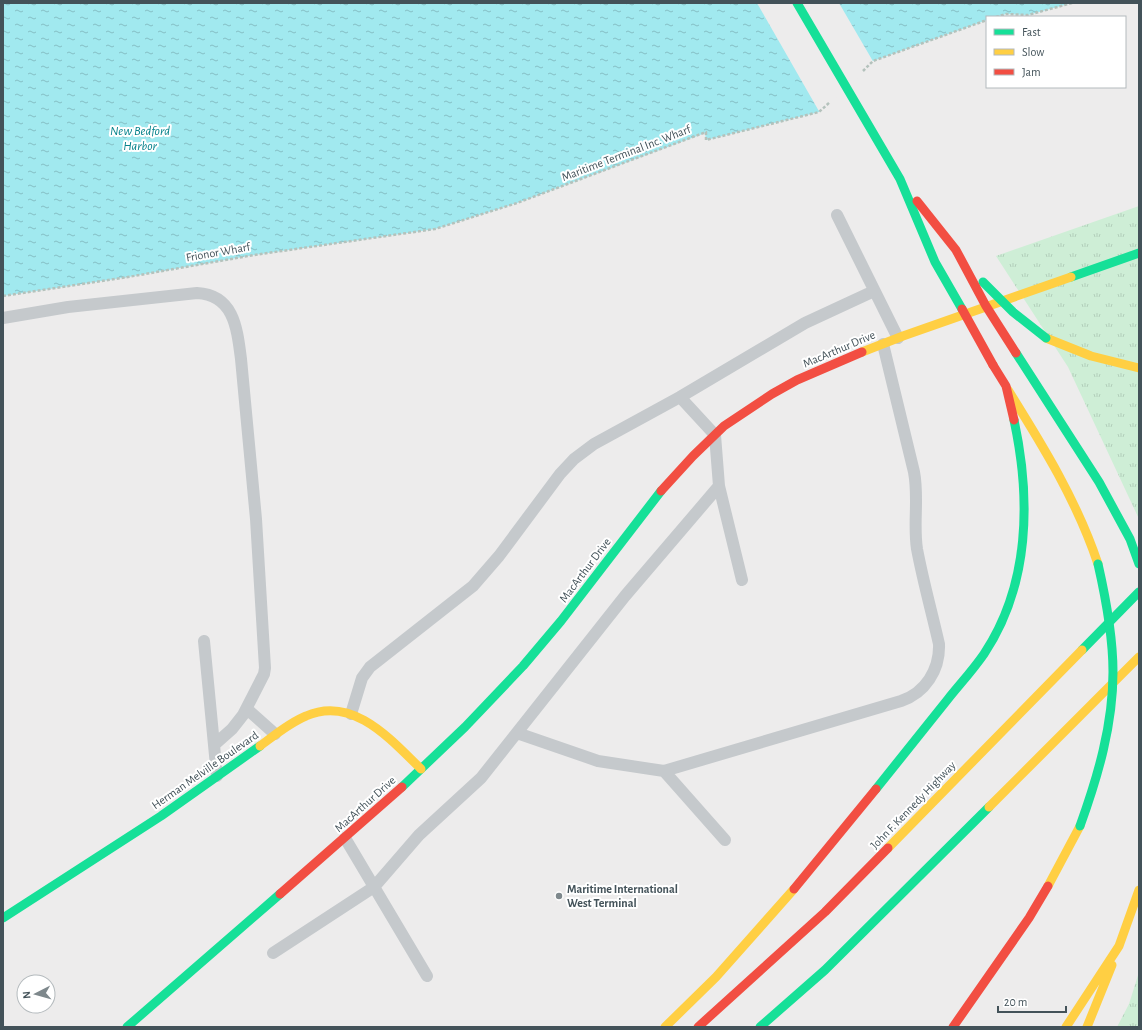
<svg xmlns="http://www.w3.org/2000/svg" width="1142" height="1030" viewBox="0 0 1142 1030" font-family="'Alegreya Sans',sans-serif">
  <defs>
    <pattern id="park-tufts" width="24" height="20" patternUnits="userSpaceOnUse"><rect width="24" height="20" fill="#ceeed6"/><path d="M3 7l-1-3M5 7V3M7 7l1-3M15 17l-1-3M17 17v-4M19 17l1-3" fill="none" stroke="#b2ceba"/></pattern>
    <pattern id="water-ripples" width="26" height="14" patternUnits="userSpaceOnUse"><rect width="26" height="14" fill="#a1e9ef"/><path d="M2 4q2-2 4 0t4 0M15 11q2-2 4 0t4 0" fill="none" stroke="#85bfc5"/></pattern>
  </defs>
  <rect width="100%" height="100%" fill="#edecec"/>
  <path fill="url(#park-tufts)" d="M 1139,206 L 1139,519 L 1068,367 L 996,256 Z
    M 1139,972 L 1139,1027 L 1117,1027 L 1129,1004 Z"/>
  <path fill="url(#water-ripples)" d="M 3,3 L 1072,3 L 1028,15 L 1006,14 L 996,17 L 987,17 L 987,20 L 873,61 L 819,112 L 706,140 L 705,133 L 517,203 L 435,229 L 254,255 L 128,277 L 3,296 Z"/>
  <path fill="#edecec" d="M 757,3 L 839,3 L 874,63 L 820,113 Z"/>
  <g fill="none" stroke-linecap="round" stroke-linejoin="round">
    <path stroke="#b4c2bc" stroke-width="2.5" stroke-dasharray="3 2" stroke-linecap="butt" d="M 996,17 L 1006,14 L 1028,15 L 1072,3
      M 863,71 L 873,61 L 987,20
      M 3,296 L 128,277 L 254,255 L 435,229 L 517,203 L 706,132 L 706,140 L 819,112 L 830,102"/>
    <path stroke="#c5c9cc" stroke-width="12" d="M 837,215 L 898,338
      M 3,318 L 68,307 L 197,293 C 234,295 237,328 241,359 L 256,519 L 265,668 L 264,674 L 243,715 L 232,729 L 214,745
      M 719,486 L 742,580
      M 204,641 L 217,776
      M 247,709 L 275,734
      M 351,714 L 362,678 L 370,667 L 473,586 L 499,556 L 560,474 L 574,459 L 594,444 L 680,397 L 805,323 L 874,291
      M 517,733 L 598,761 L 664,771 L 901,701 C 925,693 940,670 939,644 C 932,613 923,581 917,549 C 913,523 919,498 914,472 L 883,344
      M 664,771 L 725,840
      M 345,838 L 427,976
      M 273,953 L 374,887 L 419,835 L 481,778 L 625,596 L 719,486 L 715,435 L 680,397"/>
    <path stroke="#16e098" stroke-width="9" d="M 1071,277 L 1139,253
      M 1016,353 L 1099,482 L 1130,539 L 1139,564
      M 1082,650 L 1139,592
      M 402,787 L 465,727 L 523,666 L 561,621 L 661,491
      M 876,789 C 900,759 924,729 948,699 C 960,684 973,670 984,654 C 1030,585 1031,499 1014,420
      M 3,918 L 161,816 L 260,746
      M 127,1027 L 280,894
      M 760,1027 L 825,970 L 989,807"/>
    <path stroke="#ffcf43" stroke-width="9" d="M 1046,338 L 1091,356 L 1139,368
      M 862,352 L 903,336 L 1071,277
      M 1008,390 C 1043,446 1077,501 1098,564
      M 260,746 C 275,735 289,723 306,716 C 353,695 391,740 421,769
      M 989,807 L 1139,657
      M 888,848 L 1082,650
      M 1048,886 L 1080,826
      M 665,1027 L 716,977 L 794,889
      M 1066,1027 L 1119,946 L 1139,890
      M 1087,1027 L 1112,965"/>
    <path stroke="#f24e42" stroke-width="9" d="M 993,365 L 1006,386 L 1014,420
      M 661,491 L 693,456 L 724,426 L 772,394 L 797,380 L 862,352
      M 794,889 L 876,789
      M 280,894 L 402,787
      M 698,1027 L 825,912 L 888,848
      M 953,1027 L 1029,918 L 1048,886"/>
    <path stroke="#16e098" stroke-width="9" d="M 797,3 L 900,179 L 935,262 L 962,309
      M 983,282 L 1013,312 L 1046,338
      M 1080,826 C 1098,776 1113,725 1113,672 C 1113,636 1106,599 1098,564"/>
    <path stroke="#f24e42" stroke-width="9" d="M 917,201 L 956,250 L 986,306 L 1016,353
      M 962,309 L 993,365"/>
  </g>
  <circle fill="#7e888c" stroke="#fff" stroke-width="1.5" cx="559" cy="896" r="4"/>
  <g text-anchor="middle" stroke-width="4" stroke-linejoin="round" paint-order="stroke">
    <g font-size="12" fill="#435259" stroke="#fff">
      <text transform="translate(626 153) rotate(-21)" y="4">Maritime Terminal Inc. Wharf</text>
      <text transform="translate(218 252) rotate(-10)" y="4">Frionor Wharf</text>
      <text transform="translate(839 349) rotate(-23)" y="4">MacArthur Drive</text>
      <text transform="translate(585 570) rotate(-53)" y="4">MacArthur Drive</text>
      <text transform="translate(205 770) rotate(-35)" y="4">Herman Melville Boulevard</text>
      <text transform="translate(365 804) rotate(-42)" y="4">MacArthur Drive</text>
      <text transform="translate(913 805) rotate(-46)" y="4">John F. Kennedy Highway</text>
    </g>
    <g font-size="12" font-weight="bold" fill="#435259" stroke="#fff" text-anchor="start">
      <text x="567" y="893">Maritime International<tspan x="567" dy="14">West Terminal</tspan></text>
    </g>
    <g font-size="13" font-style="italic" fill="#07838c" stroke="#fff">
      <text x="140" y="135">New Bedford<tspan x="140" dy="15">Harbor</tspan></text>
    </g>
  </g>
  <rect width="1142" height="1030" fill="none" stroke="#435259" stroke-width="8"/>
  <rect x="986" y="16" width="140" height="72" fill="#ffffff" stroke="#b4babd"/>
  <rect x="994" y="29" width="20" height="6" fill="#16e098" stroke="#b4babd"/>
  <text x="1022" y="36" font-size="12" fill="#435259">Fast</text>
  <rect x="994" y="49" width="20" height="6" fill="#ffcf43" stroke="#b4babd"/>
  <text x="1022" y="56" font-size="12" fill="#435259">Slow</text>
  <rect x="994" y="69" width="20" height="6" fill="#f24e42" stroke="#b4babd"/>
  <text x="1022" y="76" font-size="12" fill="#435259">Jam</text>
  <g transform="translate(36 994) rotate(264)"><circle r="19" fill="#ffffff" stroke="#b4babd"/>
  <path d="M0-3L7 15L0 10L-7 15Z" fill="#7e888c"/>
  <text y="-6" font-size="11" font-weight="bold" text-anchor="middle" fill="#435259">N</text>
  </g>
  <path d="M998 1006v6h68v-6" fill="none" stroke="#435259" stroke-width="2"/>
  <text x="1004" y="1006" font-size="12" fill="#435259" stroke="#ffffff" stroke-width="3" paint-order="stroke">20 m</text>
</svg>
